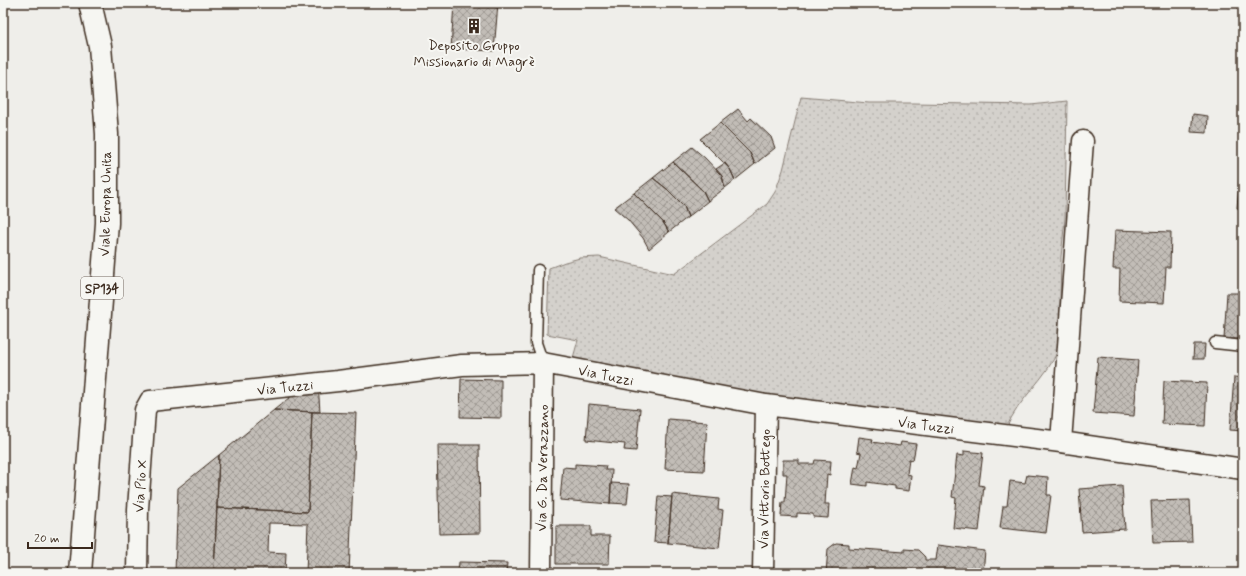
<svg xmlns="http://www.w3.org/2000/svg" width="1246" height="576" viewBox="0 0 1246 576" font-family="Mynerve,sans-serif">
  <defs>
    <pattern id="grass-dots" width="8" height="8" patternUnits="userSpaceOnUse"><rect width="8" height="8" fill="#d4d1cc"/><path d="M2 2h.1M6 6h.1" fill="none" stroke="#b7b4af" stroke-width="1.8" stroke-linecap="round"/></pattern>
    <pattern id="building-cross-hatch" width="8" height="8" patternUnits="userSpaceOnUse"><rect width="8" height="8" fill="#c2bdb7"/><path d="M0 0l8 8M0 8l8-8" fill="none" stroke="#9f9a94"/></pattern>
  </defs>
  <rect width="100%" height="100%" fill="#efeeea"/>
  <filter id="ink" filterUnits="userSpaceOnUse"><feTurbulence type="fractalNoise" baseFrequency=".025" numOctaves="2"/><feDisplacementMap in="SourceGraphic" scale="8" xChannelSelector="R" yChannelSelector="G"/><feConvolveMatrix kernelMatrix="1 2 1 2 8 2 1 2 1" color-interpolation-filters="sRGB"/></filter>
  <g filter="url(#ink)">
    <path fill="url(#grass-dots)" stroke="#887e75" d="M 801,97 L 869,103 L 913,103 L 1031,105 L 1067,101 L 1065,218 L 1061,257 L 1059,348 C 1047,379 1018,398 1006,429 L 776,400 L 636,373 L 573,358 L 578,340 L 547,334 L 549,268 L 565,262 L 580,258 L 599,257 L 674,274 L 767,204 L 775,192 L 783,170 Z"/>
    <path fill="url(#building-cross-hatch)" stroke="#3b2a1e" d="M 454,3 L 498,3 L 494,51 L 451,49 Z
      M 738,109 L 748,121 L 751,118 L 771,137 L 775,148 L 755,164 L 750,153 L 720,123 Z
      M 1193,114 L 1208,116 L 1207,133 L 1191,132 Z
      M 720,123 L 750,153 L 755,164 L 735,180 L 730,169 L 700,139 Z
      M 692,147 L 705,158 L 722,176 L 725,188 L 708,201 L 703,191 L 673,162 Z
      M 673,162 L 703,191 L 708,201 L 688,217 L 684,206 L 667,189 L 653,178 Z
      M 725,163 L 730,169 L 735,180 L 725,188 L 722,176 L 716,169 Z
      M 1240,173 L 1243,173 L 1243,209 L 1237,208 Z
      M 653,178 L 667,189 L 684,206 L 688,217 L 669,232 L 663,222 L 634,193 Z
      M 634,193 L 663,222 L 669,232 L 649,249 L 643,238 L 628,220 L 614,208 Z
      M 1115,230 L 1171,232 L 1170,267 L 1166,267 L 1164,303 L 1119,301 L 1120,269 L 1113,269 Z
      M 1227,293 L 1243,293 L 1243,339 L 1224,339 Z
      M 1194,344 L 1205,344 L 1204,359 L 1193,359 Z
      M 1098,357 L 1138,360 L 1134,416 L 1093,413 Z
      M 1234,377 L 1243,378 L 1243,431 L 1230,430 Z
      M 461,379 L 501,380 L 501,418 L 460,417 Z
      M 1164,381 L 1207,383 L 1205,426 L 1162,424 Z
      M 318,383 L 320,412 L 274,410 L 305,385 Z
      M 589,404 L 640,409 L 636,451 L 624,450 L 625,444 L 586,440 Z
      M 274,410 L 312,412 L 308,512 L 217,508 L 219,455 Z
      M 312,412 L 356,413 L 349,573 L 306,573 L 308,524 L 269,523 L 268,552 L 286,553 L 285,573 L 214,573 L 217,508 L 308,512 Z
      M 668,419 L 707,422 L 704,471 L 665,469 Z
      M 859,437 L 873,439 L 872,442 L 900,446 L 901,442 L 916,444 L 913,460 L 909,459 L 907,474 L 911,475 L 909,491 L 895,489 L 895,486 L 867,482 L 867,486 L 852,484 L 855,467 L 858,468 L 861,453 L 857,452 Z
      M 437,445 L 479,445 L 480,533 L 439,534 Z
      M 964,451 L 983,453 L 979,485 L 984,486 L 979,531 L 953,528 L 956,498 L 952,497 L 957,455 L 964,456 Z
      M 219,455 L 214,573 L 175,573 L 178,488 Z
      M 783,460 L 799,460 L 799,464 L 814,464 L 815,460 L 831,461 L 830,475 L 827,474 L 825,504 L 829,504 L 828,518 L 813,517 L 813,514 L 797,513 L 797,517 L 781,516 L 782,502 L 785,502 L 787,474 L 783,474 Z
      M 575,464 L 606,466 L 605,470 L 612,470 L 610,504 L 560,500 L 563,467 L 575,468 Z
      M 1027,475 L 1048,477 L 1047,495 L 1051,495 L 1046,533 L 1000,528 L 1003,506 L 1007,506 L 1010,481 L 1025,483 Z
      M 611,483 L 629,484 L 627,504 L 610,503 Z
      M 1122,486 L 1125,529 L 1082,532 L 1079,489 Z
      M 672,494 L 719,499 L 718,509 L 723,510 L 719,548 L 668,543 Z
      M 658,496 L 672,497 L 668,543 L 654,542 Z
      M 1190,500 L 1192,542 L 1153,543 L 1151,501 Z
      M 556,526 L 591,526 L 591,536 L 610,536 L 609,564 L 556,564 Z
      M 836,543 L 849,544 L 849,548 L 904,552 L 904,549 L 918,550 L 925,557 L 925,560 L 936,560 L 938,545 L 985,551 L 983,573 L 826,573 L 828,549 Z
      M 459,562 L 507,563 L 506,573 L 458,573 Z
      M 429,571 L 444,572 L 444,573 L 429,573 Z
      M 1194,572 L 1208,572 L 1208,573 L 1194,573 Z"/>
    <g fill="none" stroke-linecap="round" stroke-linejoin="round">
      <defs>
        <path id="service" d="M 538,270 L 536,343 L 543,363
          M 1215,343 L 1243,346"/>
        <path id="minor" d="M 1061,442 L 1083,141
          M 137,573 L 138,509 L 145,410 L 150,401 L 338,381 L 462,365 L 543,363 L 766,405 L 1061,442 L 1243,469
          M 541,573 L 543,363
          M 763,573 L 766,405"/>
        <path id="trunk" d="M 80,573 L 107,223 L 107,134 L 100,46 L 90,3"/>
      </defs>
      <use href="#service" stroke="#3b2a1e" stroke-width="13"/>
      <use href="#minor" stroke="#3b2a1e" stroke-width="23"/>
      <use href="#trunk" stroke="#3b2a1e" stroke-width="25"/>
      <use href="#service" stroke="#f6f6f2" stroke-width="10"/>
      <use href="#minor" stroke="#f6f6f2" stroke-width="20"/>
      <use href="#trunk" stroke="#f6f6f2" stroke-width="22"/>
    </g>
  </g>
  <defs>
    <symbol id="building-bare" viewBox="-9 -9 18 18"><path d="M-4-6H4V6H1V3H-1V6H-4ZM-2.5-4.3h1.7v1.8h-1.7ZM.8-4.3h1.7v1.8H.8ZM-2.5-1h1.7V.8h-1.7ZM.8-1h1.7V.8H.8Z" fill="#3b2a1e" stroke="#f6f6f2" stroke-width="2.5" paint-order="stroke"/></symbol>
  </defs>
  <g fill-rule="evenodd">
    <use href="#building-bare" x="463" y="15" width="22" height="22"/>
  </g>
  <g text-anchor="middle" stroke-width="4" stroke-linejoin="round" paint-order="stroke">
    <rect fill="#f6f6f2" stroke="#73675e" stroke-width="1" x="81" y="277" width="42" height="22" rx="3"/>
    <g font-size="13" font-weight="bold" fill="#3b2a1e">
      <text x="102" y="293">SP134</text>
    </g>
    <g font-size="14" fill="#3b2a1e" stroke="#f6f6f2">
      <text x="474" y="50">Deposito Gruppo<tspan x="474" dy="16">Missionario di Magrè</tspan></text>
    </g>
    <g font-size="14" fill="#3b2a1e" stroke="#f6f6f2">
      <text transform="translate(105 204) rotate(-89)" y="5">Viale Europa Unita</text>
      <text transform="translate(606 375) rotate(11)" y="5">Via Tuzzi</text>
      <text transform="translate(285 387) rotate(-6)" y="5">Via Tuzzi</text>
      <text transform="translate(926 425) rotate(7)" y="5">Via Tuzzi</text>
      <text transform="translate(542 468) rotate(-89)" y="5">Via G. Da Verazzano</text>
      <text transform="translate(140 486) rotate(-86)" y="5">Via Pio X</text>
      <text transform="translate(764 489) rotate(-89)" y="5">Via Vittorio Bottego</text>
    </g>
  </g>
  <rect width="1246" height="576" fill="none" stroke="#f6f6f2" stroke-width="16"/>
  <rect x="8" y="8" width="1230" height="560" fill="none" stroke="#3b2a1e" stroke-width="1.5" filter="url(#ink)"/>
  <path d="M28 542v6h64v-6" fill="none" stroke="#3b2a1e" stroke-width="2"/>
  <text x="34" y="542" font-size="12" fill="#3b2a1e" stroke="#f6f6f2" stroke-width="3" paint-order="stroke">20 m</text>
</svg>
